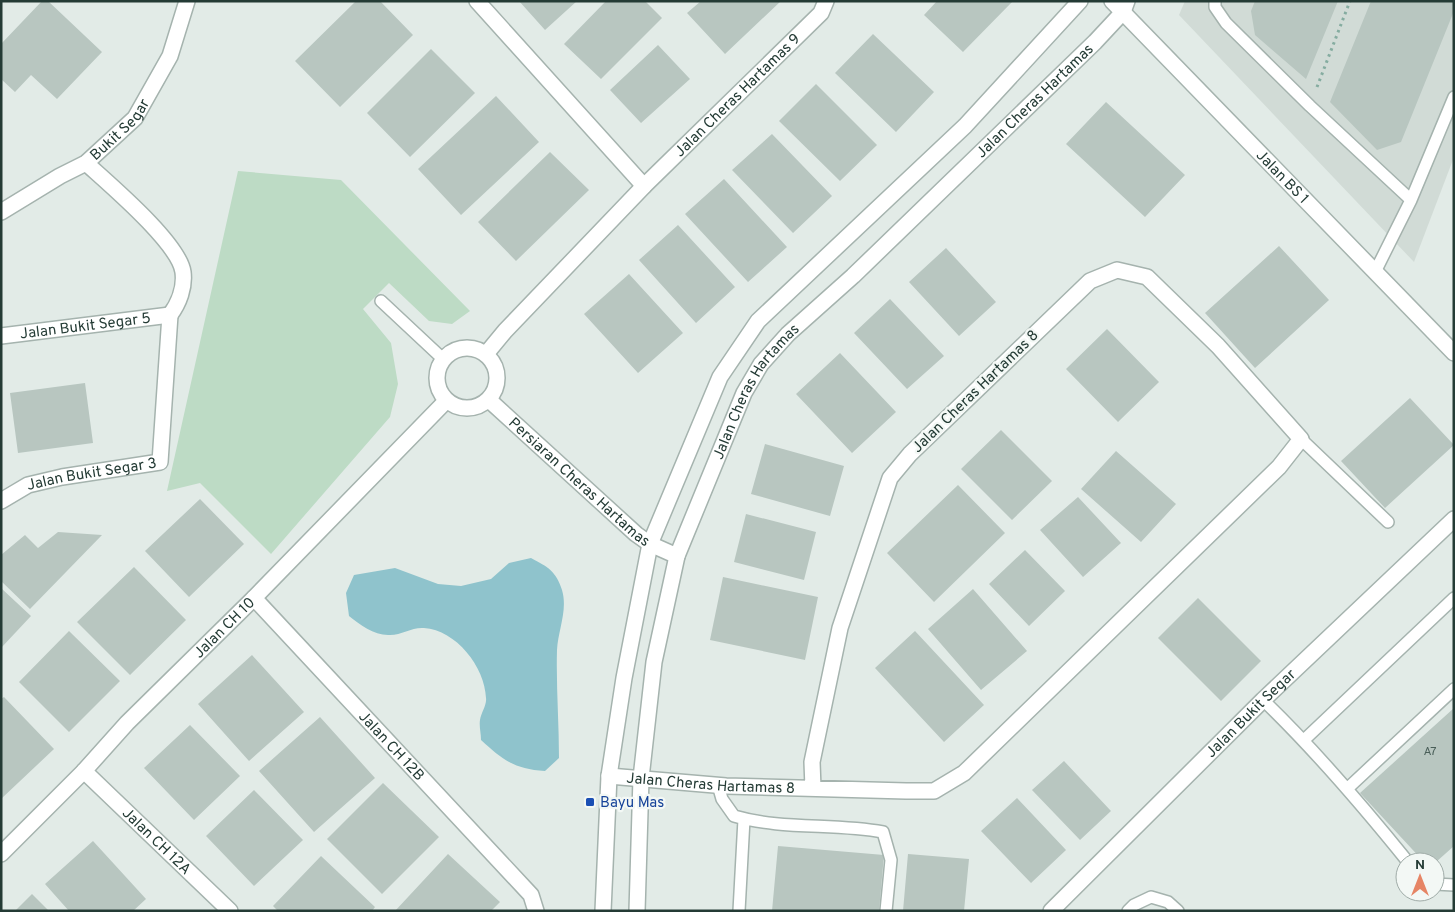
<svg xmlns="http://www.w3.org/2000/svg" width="1455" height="912" viewBox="0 0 1455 912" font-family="Overpass,sans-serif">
  <rect width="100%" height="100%" fill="#e2ebe7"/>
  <path fill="#d1dbd6" d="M 1185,1 L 1454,1 L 1454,157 L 1414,262 L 1179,15 Z"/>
  <path fill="#bddbc5" d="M 238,171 L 341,180 L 470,311 L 452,324 L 429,321 L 389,283 L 363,309 L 391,343 L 398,384 L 390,417 L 271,554 L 200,483 L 167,491 Z"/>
  <path fill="#8fc3cc" d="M 531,558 C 548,567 556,571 562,590 C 568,610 558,630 557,650 C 556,686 559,722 559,758 L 545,771 C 514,769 503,760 481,740 C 481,733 479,726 480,720 C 481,713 487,705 486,698 C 485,667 456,630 424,628 C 412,627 402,635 390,635 C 375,636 360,625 349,616 L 346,593 L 354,575 L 395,568 L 438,584 L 461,586 L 491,579 L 509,563 Z"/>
  <path fill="#b8c6c0" d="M 42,1 L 48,1 L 102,52 L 57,99 L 31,75 L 15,92 L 1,79 L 1,44 Z
    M 356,1 L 380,1 L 413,35 L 340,107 L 295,61 Z
    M 519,1 L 577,1 L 545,30 Z
    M 606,1 L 645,1 L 662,18 L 601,79 L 564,44 Z
    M 701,1 L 781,1 L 725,54 L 687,13 Z
    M 937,1 L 1013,1 L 963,52 L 924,15 Z
    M 1255,1 L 1338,1 L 1306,79 L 1255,35 L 1251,11 Z
    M 1371,1 L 1454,1 L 1454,11 L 1401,142 L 1377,150 L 1330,102 Z
    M 873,34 L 934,92 L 896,132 L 835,73 Z
    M 658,45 L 690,79 L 641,123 L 610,90 Z
    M 431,49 L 475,93 L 410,157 L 367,113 Z
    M 816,84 L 877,145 L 840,181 L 779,121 Z
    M 496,96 L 539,142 L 461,215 L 418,169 Z
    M 1106,102 L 1185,175 L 1145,217 L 1066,144 Z
    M 772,134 L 832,196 L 793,233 L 732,170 Z
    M 550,152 L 589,190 L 516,261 L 478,222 Z
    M 724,179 L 787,247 L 748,282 L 685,214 Z
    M 678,225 L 735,287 L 696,323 L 639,260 Z
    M 1279,246 L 1329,300 L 1255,368 L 1205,313 Z
    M 946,248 L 996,302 L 959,336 L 909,282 Z
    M 629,274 L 683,333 L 638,373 L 584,314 Z
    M 890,299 L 944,356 L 907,389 L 854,333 Z
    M 1107,329 L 1159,382 L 1118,422 L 1066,369 Z
    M 840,353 L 896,412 L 852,453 L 796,394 Z
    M 85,383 L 93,443 L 18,453 L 10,393 Z
    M 1410,398 L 1454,445 L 1385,508 L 1341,461 Z
    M 1001,430 L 1052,481 L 1012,520 L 961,469 Z
    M 765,444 L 844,466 L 830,516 L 751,494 Z
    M 1116,451 L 1176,504 L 1141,542 L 1081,489 Z
    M 958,485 L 1005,533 L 934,602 L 887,553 Z
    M 1078,497 L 1121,543 L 1083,577 L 1040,530 Z
    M 200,499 L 244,544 L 189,597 L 145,551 Z
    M 746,514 L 816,532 L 804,580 L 734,562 Z
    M 58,532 L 102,535 L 30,609 L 1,581 L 1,555 L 25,535 L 38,548 Z
    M 1025,550 L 1065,591 L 1029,626 L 989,584 Z
    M 134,567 L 186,620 L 130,675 L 77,622 Z
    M 723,577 L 818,597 L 805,660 L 710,640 Z
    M 1,588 L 31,616 L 1,648 Z
    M 973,589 L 1027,651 L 981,690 L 928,629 Z
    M 1198,598 L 1261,661 L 1221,701 L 1158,638 Z
    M 69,631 L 120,681 L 69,732 L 19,682 Z
    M 915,631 L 984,705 L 944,742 L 875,668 Z
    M 252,655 L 304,712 L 249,761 L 198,704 Z
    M 4,697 L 54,749 L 1,799 L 1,699 Z
    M 1454,708 L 1454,846 L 1436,862 L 1424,862 L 1360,793 Z
    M 320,717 L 375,778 L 314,832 L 259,771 Z
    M 190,725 L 240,776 L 194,820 L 144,768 Z
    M 1064,761 L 1111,811 L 1080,840 L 1032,790 Z
    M 383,783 L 439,837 L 382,894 L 327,839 Z
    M 254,790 L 303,840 L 254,886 L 206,836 Z
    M 1017,798 L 1066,850 L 1031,883 L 981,831 Z
    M 93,841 L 146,899 L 133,911 L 69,911 L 45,884 Z
    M 778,846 L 884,855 L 879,911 L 772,911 Z
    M 448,854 L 500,902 L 491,911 L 395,911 Z
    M 908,854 L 969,859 L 964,911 L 903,911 Z
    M 321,856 L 375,907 L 372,911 L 278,911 L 273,906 Z
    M 32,894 L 49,911 L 15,911 Z"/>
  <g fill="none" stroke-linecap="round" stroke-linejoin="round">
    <defs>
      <path id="service" d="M 1215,1 L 1215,7 L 1226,23 L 1310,106 L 1411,200
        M 1375,272 L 1411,200 L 1454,97
        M 381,301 L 443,359
        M 1301,439 L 1388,522
        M 1263,700 C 1316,751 1362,805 1408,862
        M 1304,740 L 1454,598
        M 718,785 L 722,799 L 734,816 C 782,830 834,823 883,832 L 891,860 L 886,911
        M 1348,788 L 1454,689
        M 1435,884 L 1454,885
        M 739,911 L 744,819
        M 1128,911 L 1134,905 L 1151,897 L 1168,902 L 1178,911"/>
      <g id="minor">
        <path d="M 477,1 L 644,186"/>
        <path id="s1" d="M 1112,1 L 1454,353"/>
        <path d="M 86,163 C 109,184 179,243 183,272 C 185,287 179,303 170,315"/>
        <path id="s2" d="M 1,212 L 60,176 L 86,163 L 135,118 L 170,56 L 187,1"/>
        <path id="s3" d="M 1,336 L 170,315"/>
        <circle cx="467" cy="378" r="30"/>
        <path id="s4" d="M 486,354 L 505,331 L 644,186 L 821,13 L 826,1"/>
        <path id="s5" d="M 489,400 L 636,534 L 650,544 L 677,556"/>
        <path id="s6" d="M 1,501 L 28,485 L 62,477 L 160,462 L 170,315"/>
        <path id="s7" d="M 254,598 L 531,895 L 536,911"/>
        <path id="s8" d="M 84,771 L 230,911"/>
        <path id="s9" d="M 609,776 L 726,786 L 906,791 L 934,791 L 964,773 L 1279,467 L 1301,439 L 1218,346 L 1147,277 L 1117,270 L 1090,281 L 910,454 L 890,478 L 840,628 L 812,762 L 813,788"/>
        <path id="s10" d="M 1,854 L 84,771 L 127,723 L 254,598 L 446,401"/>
        <path id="s11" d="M 1051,911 L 1263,700 L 1454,519"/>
      </g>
      <g id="tertiary">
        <path d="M 603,911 L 609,776 L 624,678 L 650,544 L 720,377 L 758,321 L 965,126 L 1080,1"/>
        <path id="s12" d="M 637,911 L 641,778 L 654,662 L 677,556 L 744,393 L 761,364 L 788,334 L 853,276 L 1095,42 L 1123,12 L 1127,1"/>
      </g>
    </defs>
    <use href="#service" stroke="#a5b3ae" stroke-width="14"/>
    <use href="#minor" stroke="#a5b3ae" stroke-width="18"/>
    <use href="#tertiary" stroke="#a5b3ae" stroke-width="18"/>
    <path stroke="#85aca0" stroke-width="3" stroke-dasharray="2.5 4" stroke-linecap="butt" d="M 1317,87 L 1350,1"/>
    <use href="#service" stroke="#fff" stroke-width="11"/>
    <use href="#minor" stroke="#fff" stroke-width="15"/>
    <use href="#tertiary" stroke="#fff" stroke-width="15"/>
  </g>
  <rect fill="#1a4fb4" stroke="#f3f8f5" stroke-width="2" x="585" y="797" width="10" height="10" rx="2.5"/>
  <g text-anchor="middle" stroke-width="4.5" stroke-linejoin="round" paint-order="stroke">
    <g font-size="12" fill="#495e58">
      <text x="1430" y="755">A7</text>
    </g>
    <g font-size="15" fill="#243b35" stroke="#f3f8f5">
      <text dy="5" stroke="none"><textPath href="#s4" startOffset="361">Jalan Cheras Hartamas 9</textPath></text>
      <text dy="5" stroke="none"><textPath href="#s12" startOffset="948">Jalan Cheras Hartamas</textPath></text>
      <text dy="5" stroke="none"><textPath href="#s2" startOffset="146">Bukit Segar</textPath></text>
      <text dy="5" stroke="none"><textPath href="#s1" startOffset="245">Jalan BS 1</textPath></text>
      <text dy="5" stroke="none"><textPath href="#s3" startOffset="85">Jalan Bukit Segar 5</textPath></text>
      <text transform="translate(975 391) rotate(-44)" y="5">Jalan Cheras Hartamas 8</text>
      <text dy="5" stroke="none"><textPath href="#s12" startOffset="542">Jalan Cheras Hartamas</textPath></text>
      <text dy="5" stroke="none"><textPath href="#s6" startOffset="96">Jalan Bukit Segar 3</textPath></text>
      <text dy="5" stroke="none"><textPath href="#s5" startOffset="122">Persiaran Cheras Hartamas</textPath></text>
      <text dy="5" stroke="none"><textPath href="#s10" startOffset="318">Jalan CH 10</textPath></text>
      <text dy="5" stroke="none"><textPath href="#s11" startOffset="281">Jalan Bukit Segar</textPath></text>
      <text dy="5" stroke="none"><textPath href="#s7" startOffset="202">Jalan CH 12B</textPath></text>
      <text dy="5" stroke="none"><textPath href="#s9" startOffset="102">Jalan Cheras Hartamas 8</textPath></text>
      <text dy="5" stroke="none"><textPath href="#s8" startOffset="101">Jalan CH 12A</textPath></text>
    </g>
    <g font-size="15" fill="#164399" stroke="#f3f8f5" text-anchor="start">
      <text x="600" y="807">Bayu Mas</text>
    </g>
  </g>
  <rect width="1455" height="912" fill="none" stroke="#243b35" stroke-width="5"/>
  <g transform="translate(1420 877)"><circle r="24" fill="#f3f8f5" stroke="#a0aca8"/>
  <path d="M0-4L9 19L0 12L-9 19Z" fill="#e68565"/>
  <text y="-8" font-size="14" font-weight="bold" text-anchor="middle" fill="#243b35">N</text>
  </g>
</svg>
